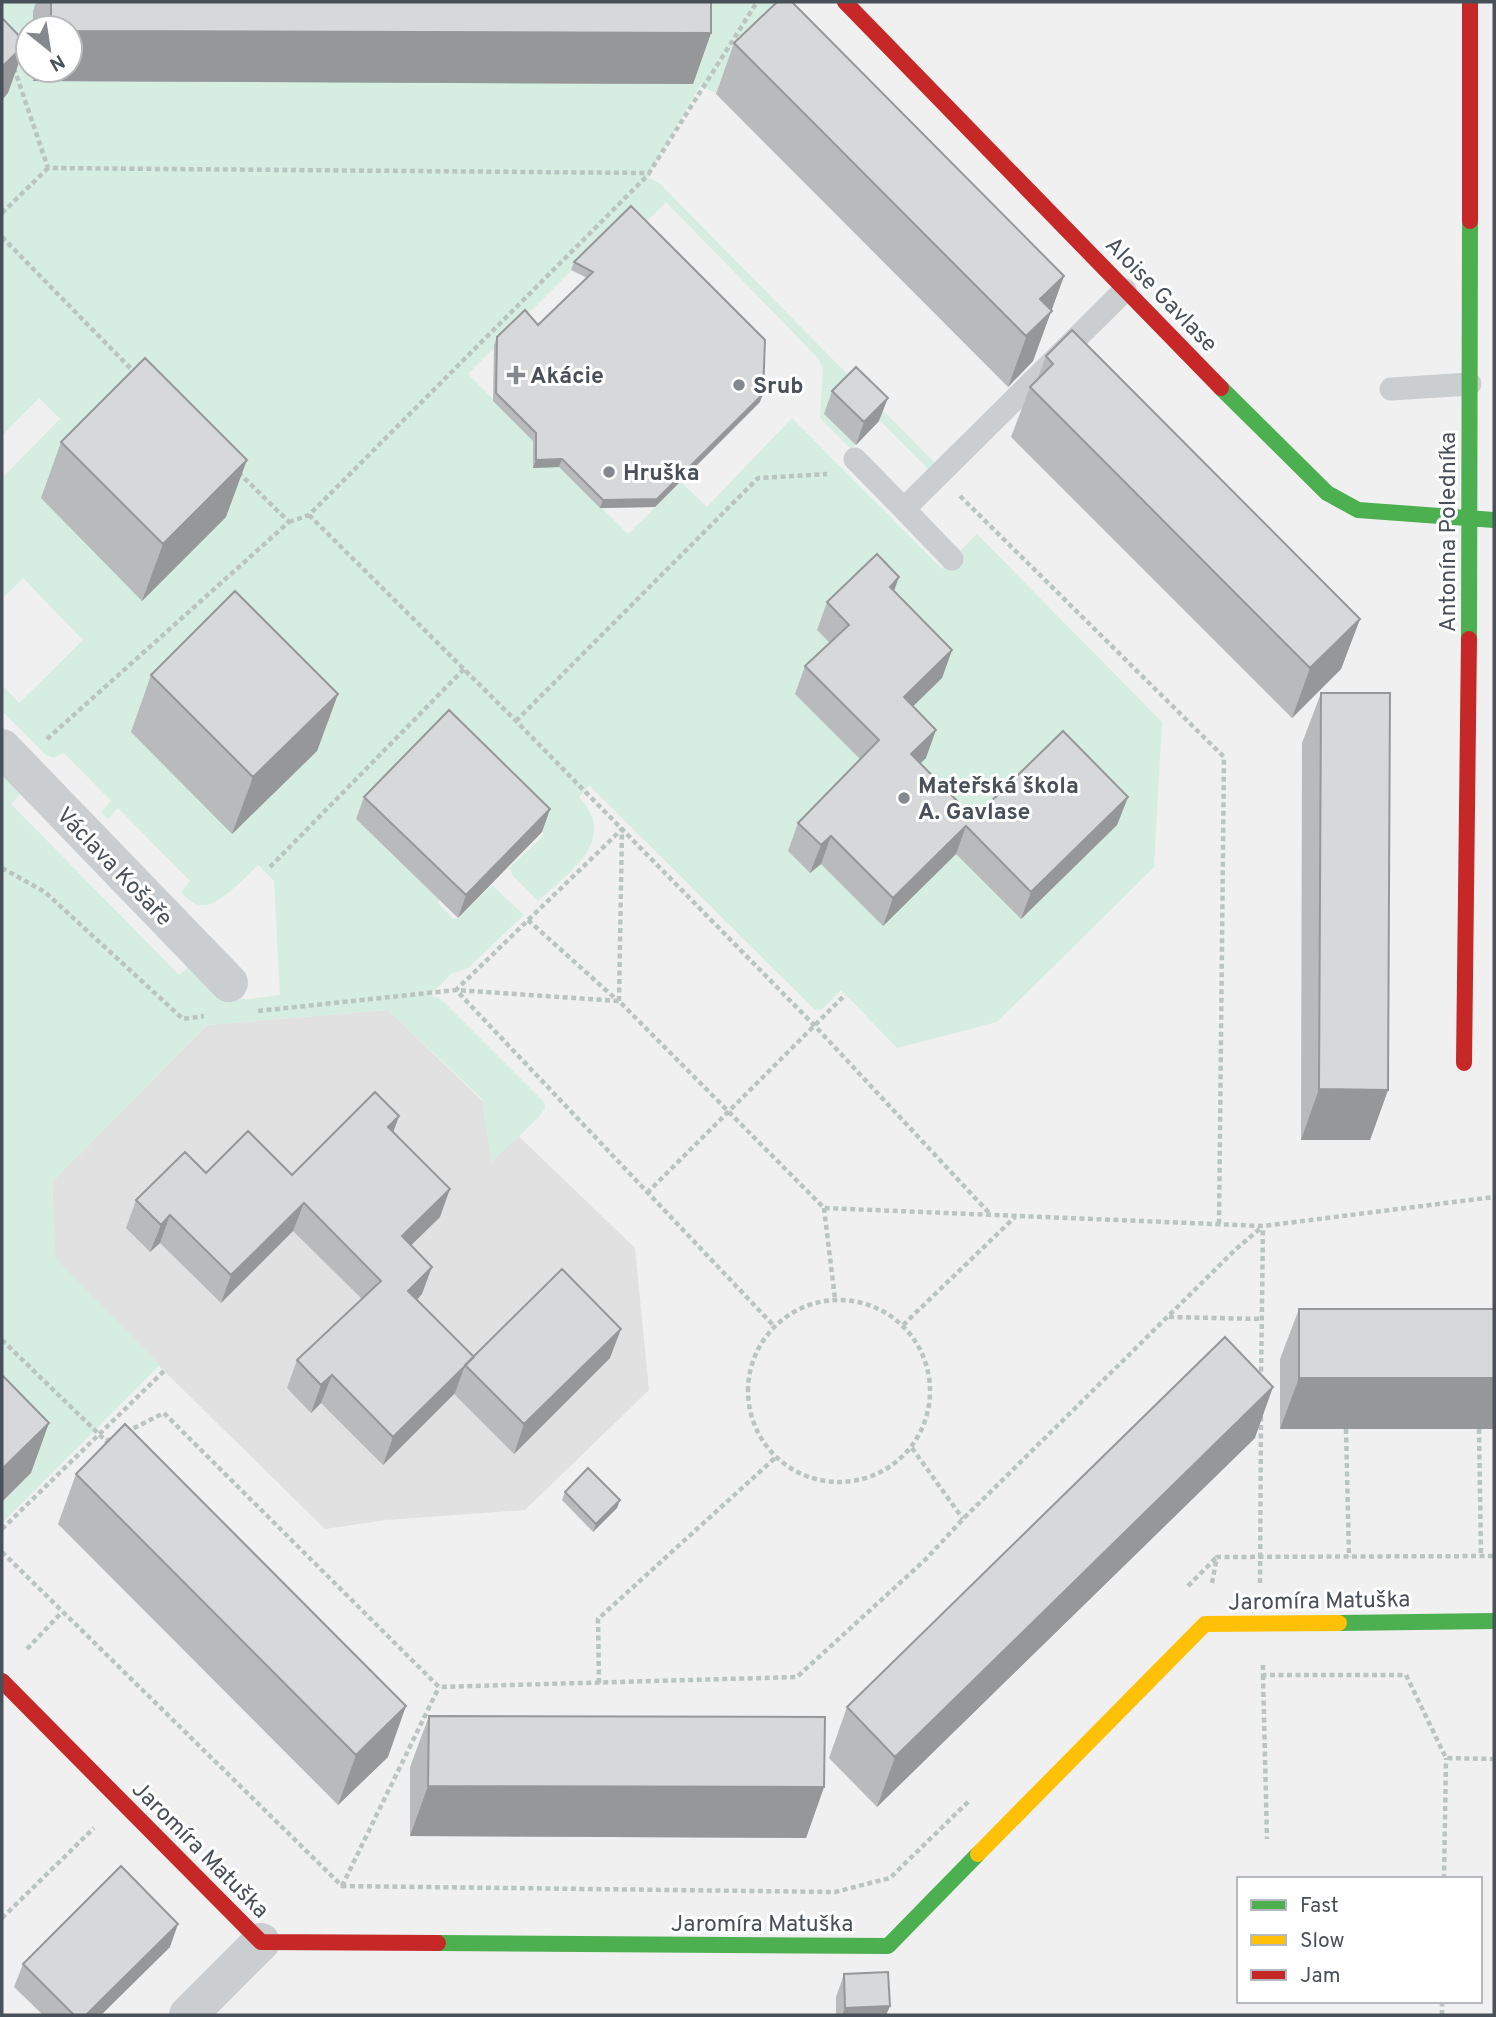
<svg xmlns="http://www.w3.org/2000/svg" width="1496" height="2017" viewBox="0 0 1496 2017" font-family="Overpass,sans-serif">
  <rect width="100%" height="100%" fill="#f0f0f0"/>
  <path fill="#e2e1e1" d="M 388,1010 L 635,1248 L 649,1390 L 525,1510 L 386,1520 L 325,1529 L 164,1371 L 55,1259 L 52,1182 L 207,1025 Z"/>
  <path fill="#d6ede1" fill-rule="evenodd" d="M 2,2 L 792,2 L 839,49 L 805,83 L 718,94 L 700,86 L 647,177 L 659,183 L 936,464 L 930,471 L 848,388 L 856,444 L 851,449 L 820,418 L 823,370 L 819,359 L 666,202 L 642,226 L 572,270 L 468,374 L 628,534 L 681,482 L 707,507 L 792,418 L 942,569 L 977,534 L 1162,722 L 1154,867 L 997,1022 L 897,1048 L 841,990 L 821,1010 L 814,1009 L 589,785 L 579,797 C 620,840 568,873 538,901 L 511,874 L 512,872 L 509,868 L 543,836 L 543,831 L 527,815 L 357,820 L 440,900 L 438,903 L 454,919 L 459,918 L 492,885 L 524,915 L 468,968 L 451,974 L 430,995 L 442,1000 L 544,1102 L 545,1108 L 540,1116 L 491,1163 L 482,1099 L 388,1010 L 207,1025 L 52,1182 L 56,1259 L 160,1365 L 2,1523 L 2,1503 L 31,1473 L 2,1444 L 2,766 L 23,791 L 11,804 L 179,975 L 196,960 L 237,998 L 249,999 L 280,995 L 274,881 L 258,865 C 245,877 217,909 199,905 C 192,904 186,897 181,892 L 190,881 L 118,808 L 108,819 L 101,812 L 111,801 L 64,753 L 54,758 L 46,755 L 2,711 L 2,685 L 19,703 L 83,640 L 23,578 L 2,599 L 2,478 L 60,419 L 39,398 L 2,436 ZM 28,28 L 70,28 L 70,70 L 28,70 Z"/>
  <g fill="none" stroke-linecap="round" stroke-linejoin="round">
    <path stroke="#bac4c1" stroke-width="4.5" stroke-dasharray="5 3.5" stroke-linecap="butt" d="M 14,68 L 48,168 L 649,173 L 757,2
      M 2,213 L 48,168
      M 2,237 L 136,374
      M 960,496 L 1224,757 L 1219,1225
      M 309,515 L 516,721 L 814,1025 L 991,1215
      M 289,522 L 309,515 L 649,174
      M 516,721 L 758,478 L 827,474
      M 47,739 L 289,522 L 238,472
      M 270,867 L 464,669
      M 2,868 L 45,892 L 183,1019 L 204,1016
      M 528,920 L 618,1001
      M 619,1001 L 622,829 L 456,990 L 774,1326
      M 258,1011 L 456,990 L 619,1001 L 824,1208 L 1263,1226 L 1494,1197
      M 647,1193 L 845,995
      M 824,1208 L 835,1299
      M748 1391a91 91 0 1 1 182 0a91 91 0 1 1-182 0Z
      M 1169,1317 L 1262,1319
      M 903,1325 L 1015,1217
      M 2,1340 L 106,1441 L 115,1437
      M 1261,1380 L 1263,1227
      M 1346,1429 L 1349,1557
      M 1479,1429 L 1481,1556
      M 126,1432 L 164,1413 L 439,1687 L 797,1677 L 926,1559 L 963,1519 L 1236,1249 L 1262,1227
      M 912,1448 L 963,1519
      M 2,1529 L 164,1371
      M 2,1552 L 342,1886 L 835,1892 L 890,1878 L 969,1801
      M 1212,1583 L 1217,1557 L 1494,1556
      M 1260,1583 L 1261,1416
      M 1188,1586 L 1217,1557
      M 27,1649 L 62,1612
      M 1263,1665 L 1263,1675 L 1406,1675 L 1446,1758 L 1494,1759
      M 1263,1675 L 1267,1839
      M 599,1683 L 598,1619 L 775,1458
      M 1444,1879 L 1446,1758
      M 342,1886 L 439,1687
      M 2,1918 L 94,1828
      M 1442,2015 L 1442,2001"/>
    <path stroke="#cbced0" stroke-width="23" d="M 1391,389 L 1470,384
      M 855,459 L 904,509
      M 952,559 L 904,509 L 1125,290"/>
    <path stroke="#cbced0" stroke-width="38" d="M 2,748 L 229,983
      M 188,2015 L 261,1942"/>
    <path stroke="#4caf50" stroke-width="16" d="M 1221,388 L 1327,493 L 1358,510 L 1494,520
      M 1469,639 L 1470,221
      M 1339,1623 L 1494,1621
      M 438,1943 L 888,1946 L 978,1854"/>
    <path stroke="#ffc107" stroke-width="16" d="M 978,1854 L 1205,1624 L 1339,1623"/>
    <path stroke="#c62828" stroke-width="16" d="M 845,2 L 1221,388
      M 1470,2 L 1470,221
      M 1464,1063 L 1469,639
      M 2,1681 L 261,1942 L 438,1943"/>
  </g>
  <path fill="#b9babb" d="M 36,2 L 711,2 L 711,33 L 693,84 L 33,81 L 33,70 L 70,70 L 70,28 L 33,28 L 33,11 Z
    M 734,43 L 1064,276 L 1033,361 L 1008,387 L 716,94 Z
    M 631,206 L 760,402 L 655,507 L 600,508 L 559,467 L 533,468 L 533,441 L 493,401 L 494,345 L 497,337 L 538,325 L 587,278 L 571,270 L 574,262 Z
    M 1046,356 L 1360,619 L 1341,669 L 1292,718 L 1011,437 L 1030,387 L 1037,380 Z
    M 832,391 L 879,421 L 856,445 L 824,414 Z
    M 61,442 L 226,517 L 142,601 L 41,498 Z
    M 894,591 L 952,650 L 942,678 L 913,706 L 926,758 L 920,763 L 974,818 L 1128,797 L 1117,825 L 1021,919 L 956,854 L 883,926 L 821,864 L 810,873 L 788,851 L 798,823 L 860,759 L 795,694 L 805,666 L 830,643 L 817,630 L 827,602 Z
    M 151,675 L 338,694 L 317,751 L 232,834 L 131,732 Z
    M 1321,693 L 1388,1090 L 1370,1140 L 1301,1140 L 1302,743 Z
    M 364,797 L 550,809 L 542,832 L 458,918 L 356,819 Z
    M 399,1116 L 393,1132 L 440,1217 L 411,1245 L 422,1294 L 417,1300 L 474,1357 L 610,1358 L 514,1454 L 455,1395 L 455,1393 L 383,1465 L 321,1403 L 311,1413 L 287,1388 L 297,1360 L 362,1299 L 293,1231 L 221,1303 L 160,1243 L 150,1252 L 126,1228 L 136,1200 L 206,1173 L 292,1175 Z
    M 1299,1309 L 1494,1309 L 1494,1429 L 1280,1429 L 1280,1359 Z
    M 1255,1438 L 877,1807 L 829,1758 L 847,1707 Z
    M 76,1474 L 388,1757 L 338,1805 L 58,1524 Z
    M 565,1492 L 620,1500 L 617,1508 L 593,1532 L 562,1500 Z
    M 429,1716 L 824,1787 L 806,1838 L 410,1836 L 410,1767 Z
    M 170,1947 L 101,2015 L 43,2015 L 14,1987 L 23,1964 Z
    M 844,1974 L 890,2006 L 886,2015 L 836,2015 L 836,1997 Z"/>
  <path fill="#969799" d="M 70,31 L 711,33 L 693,84 L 33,81 L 37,70 L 70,70 Z
    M 26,43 L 8,93 L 2,100 L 2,67 Z
    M 1064,276 L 1033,361 L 1008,387 L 1040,299 Z
    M 763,394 L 760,402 L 655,507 L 600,508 L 603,500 Z
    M 888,398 L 879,421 L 856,445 L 864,422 Z
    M 562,459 L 559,467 L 533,468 L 536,460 Z
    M 247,460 L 226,517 L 142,601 L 163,544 Z
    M 899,577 L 889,605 L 890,587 Z
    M 1360,619 L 1341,669 L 1292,718 L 1310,668 Z
    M 952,650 L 942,678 L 894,725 L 904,697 Z
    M 338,694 L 317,751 L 232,834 L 253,777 Z
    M 936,730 L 926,758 L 901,782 L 911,754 Z
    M 1128,797 L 1117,825 L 1021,919 L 1031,892 Z
    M 550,809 L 542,832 L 458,918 L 466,895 Z
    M 966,826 L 956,854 L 883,926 L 893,898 Z
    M 831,836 L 821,864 L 810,873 L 821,845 Z
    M 1319,1089 L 1388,1090 L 1370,1140 L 1301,1140 Z
    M 399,1116 L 389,1144 L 388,1127 Z
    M 450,1189 L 440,1217 L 392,1264 L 402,1236 Z
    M 304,1203 L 293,1231 L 221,1303 L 231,1275 Z
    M 170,1215 L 160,1243 L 150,1252 L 161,1225 Z
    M 432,1267 L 422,1294 L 398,1319 L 408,1291 Z
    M 621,1329 L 610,1358 L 514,1454 L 524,1424 Z
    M 465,1365 L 455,1393 L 383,1465 L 393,1437 Z
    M 332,1375 L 321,1403 L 311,1413 L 321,1385 Z
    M 1299,1378 L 1494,1378 L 1494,1429 L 1280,1429 Z
    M 1273,1387 L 1255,1438 L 877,1807 L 895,1757 Z
    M 49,1423 L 31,1473 L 2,1502 L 2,1469 Z
    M 620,1500 L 617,1508 L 593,1532 L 596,1524 Z
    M 406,1706 L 388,1757 L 338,1805 L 356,1755 Z
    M 428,1786 L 824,1787 L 806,1838 L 410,1836 Z
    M 178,1924 L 170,1947 L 101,2015 L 86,2015 Z
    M 890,2006 L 886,2015 L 842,2015 L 845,2008 Z"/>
  <path fill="#d7d8da" stroke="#969799" stroke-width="2" d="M 51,2 L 711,2 L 711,33 L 70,31 L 70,28 L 51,28 Z
    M 777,2 L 792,2 L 1064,276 L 1040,299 L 1052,311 L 1026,336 L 734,43 Z
    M 2,18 L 26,43 L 2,67 Z
    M 631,206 L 765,340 L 763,394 L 657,499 L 603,500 L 562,459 L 536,460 L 536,433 L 496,393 L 497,337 L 525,310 L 538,325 L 593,272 L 574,262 Z
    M 1072,330 L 1360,619 L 1310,668 L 1030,387 L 1053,364 L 1046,356 Z
    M 145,358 L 247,460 L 163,544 L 61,442 Z
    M 856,367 L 888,398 L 864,422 L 832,391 Z
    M 877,554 L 899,577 L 890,587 L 952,650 L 904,697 L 936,730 L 911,754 L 974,818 L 1063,731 L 1128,797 L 1031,892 L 966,826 L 893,898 L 831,836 L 821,845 L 798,823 L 879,740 L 805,666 L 849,625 L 827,602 Z
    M 235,591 L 338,694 L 253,777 L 151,675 Z
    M 1321,693 L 1390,693 L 1388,1090 L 1319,1089 Z
    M 449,710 L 550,809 L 466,895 L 364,797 Z
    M 375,1092 L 399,1116 L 388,1127 L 450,1189 L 402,1236 L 432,1267 L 408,1291 L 474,1357 L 393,1437 L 332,1375 L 321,1385 L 297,1360 L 381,1281 L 304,1203 L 231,1275 L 170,1215 L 161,1225 L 136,1200 L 185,1152 L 206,1173 L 248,1131 L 292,1175 Z
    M 562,1269 L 621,1329 L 524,1424 L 465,1365 Z
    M 1299,1309 L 1494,1309 L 1494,1378 L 1299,1378 Z
    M 1225,1337 L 1273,1387 L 895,1757 L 847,1707 Z
    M 2,1375 L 49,1423 L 2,1469 Z
    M 125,1424 L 406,1706 L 356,1755 L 76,1474 Z
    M 588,1468 L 620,1500 L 596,1524 L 565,1492 Z
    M 429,1716 L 825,1717 L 824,1787 L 428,1786 Z
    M 121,1866 L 178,1924 L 86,2015 L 74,2015 L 23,1964 Z
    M 888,1972 L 890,2006 L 845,2008 L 844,1974 Z"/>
  <g fill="#83898e" stroke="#fff" stroke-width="2.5">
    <path d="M512.5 364.5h7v7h7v7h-7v7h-7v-7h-7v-7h7z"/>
    <circle cx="739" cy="385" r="7"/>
    <circle cx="609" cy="472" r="7"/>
    <circle cx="904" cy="798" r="7"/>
  </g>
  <g text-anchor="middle" stroke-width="6" stroke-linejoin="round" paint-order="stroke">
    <g font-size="23" fill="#48515a" stroke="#fff">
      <text transform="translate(1162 294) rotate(46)" y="8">Aloise Gavlase</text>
      <text transform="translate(1447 532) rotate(-90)" y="8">Antonína Poledníka</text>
      <text transform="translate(115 866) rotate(46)" y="8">Václava Košaře</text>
      <text transform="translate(1319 1600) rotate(-1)" y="8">Jaromíra Matuška</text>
      <text transform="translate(201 1849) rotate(45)" y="8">Jaromíra Matuška</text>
      <text x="762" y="1931">Jaromíra Matuška</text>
    </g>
    <g font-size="23" font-weight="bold" fill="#48515a" stroke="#fff" text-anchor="start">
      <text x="530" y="383">Akácie</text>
      <text x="753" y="393">Srub</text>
      <text x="623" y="480">Hruška</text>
      <text x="918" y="793">Mateřská škola<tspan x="918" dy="26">A. Gavlase</tspan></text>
    </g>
  </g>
  <rect width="1496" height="2017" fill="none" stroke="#48515a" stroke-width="7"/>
  <rect x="1237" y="1877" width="245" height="126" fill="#ffffff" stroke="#b6b9bd" stroke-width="2"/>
  <rect x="1251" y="1900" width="35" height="10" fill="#4caf50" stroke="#b6b9bd" stroke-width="2"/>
  <text x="1300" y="1912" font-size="21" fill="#48515a">Fast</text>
  <rect x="1251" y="1935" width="35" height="10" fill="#ffc107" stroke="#b6b9bd" stroke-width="2"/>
  <text x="1300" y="1947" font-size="21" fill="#48515a">Slow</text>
  <rect x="1251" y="1970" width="35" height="10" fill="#c62828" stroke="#b6b9bd" stroke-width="2"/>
  <text x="1300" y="1982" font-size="21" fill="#48515a">Jam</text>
  <g transform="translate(49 49) rotate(150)"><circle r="33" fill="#ffffff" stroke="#b6b9bd" stroke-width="2"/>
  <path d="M0-5L12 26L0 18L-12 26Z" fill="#83898e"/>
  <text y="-10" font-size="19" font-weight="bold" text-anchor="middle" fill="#48515a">N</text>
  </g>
</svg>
